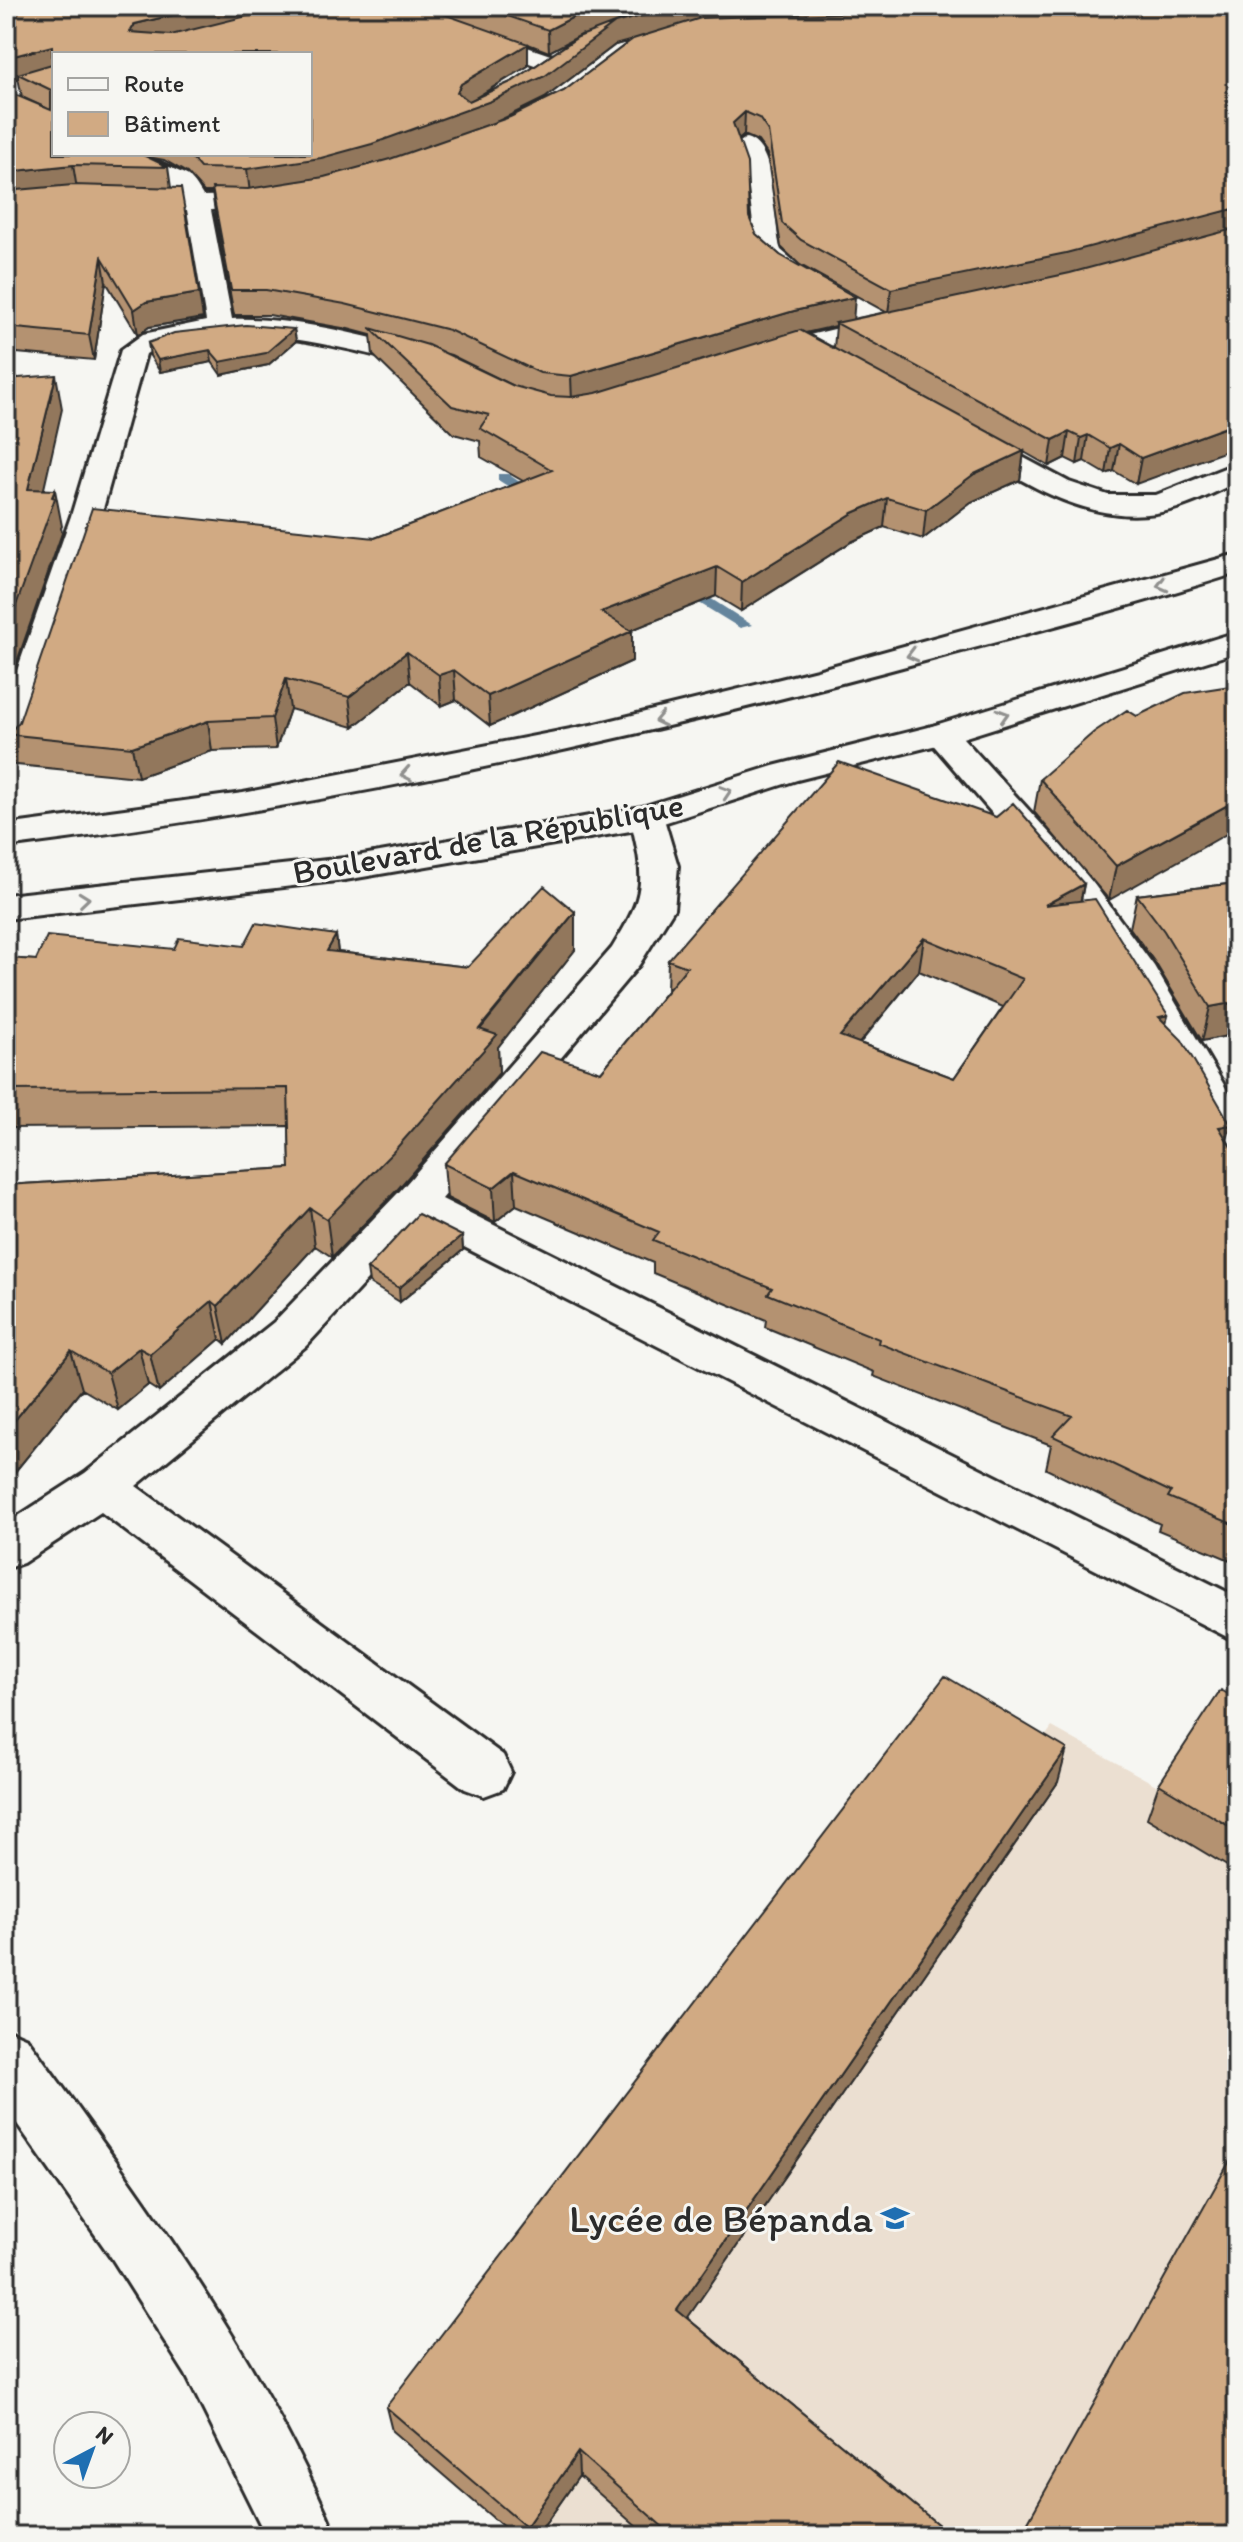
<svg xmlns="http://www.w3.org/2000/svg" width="1243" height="2542" viewBox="0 0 1243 2542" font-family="Itim,sans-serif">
  <rect width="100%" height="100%" fill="#f6f6f2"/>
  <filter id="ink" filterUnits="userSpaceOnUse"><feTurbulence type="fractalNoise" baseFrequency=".0125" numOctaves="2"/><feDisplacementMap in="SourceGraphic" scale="16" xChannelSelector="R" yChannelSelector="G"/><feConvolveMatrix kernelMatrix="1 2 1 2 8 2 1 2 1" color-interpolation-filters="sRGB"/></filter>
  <g filter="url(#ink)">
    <path fill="#ebdfd1" d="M 1052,1727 L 1165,1790 L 1237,1741 L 1237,2536 L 514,2536 L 392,2431 L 744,1962 L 1026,1763 Z"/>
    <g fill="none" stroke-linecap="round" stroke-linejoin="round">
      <path fill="#65859d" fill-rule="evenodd" d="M 213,208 L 219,211 L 225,241 L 215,239 L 207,211 Z
        M 498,474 L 508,474 L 543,498 L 531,501 L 498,480 Z
        M 678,584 L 688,584 L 752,625 L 740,628 L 678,590 Z"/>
      <defs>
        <path id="street" d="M 379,6 L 409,6 L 559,58 L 562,63 L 559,68 L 543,68 L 382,10 Z
          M 54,71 L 54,85 L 6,98 L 6,84 Z
          M 746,138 C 779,146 772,224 781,250 L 816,280 L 812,285 L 794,285 L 777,275 L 756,250 L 748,180 L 735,145 Z
          M 110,154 L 141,154 L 191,177 L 203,196 L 283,194 L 287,199 L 283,204 L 275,206 L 211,210 L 232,319 C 302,317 371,338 439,355 L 443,361 L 439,367 L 429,369 C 357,351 213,309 146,354 L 101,516 L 23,751 L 18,758 L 6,761 L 6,702 L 71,516 L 121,350 L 143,334 L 206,321 L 187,210 L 73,206 L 6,213 L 6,199 L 73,191 L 178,195 L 173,187 L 114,159 Z
          M 892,315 L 901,317 L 905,323 L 901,329 L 826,347 L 854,366 L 850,372 L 830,372 L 789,345 L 793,339 Z
          M 970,429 L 1069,482 L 1108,495 L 1156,495 L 1237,463 L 1237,482 C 1211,494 1184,509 1156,513 C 1083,524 1019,479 960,444 L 956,438 L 960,432 Z
          M 941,724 L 953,727 L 1085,872 L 1154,966 L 1237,1107 L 1237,1158 L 1222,1154 L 1141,1008 L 1083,919 L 924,734 L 929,727 Z
          M 648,806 L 661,809 L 678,866 L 674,909 L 639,965 L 442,1199 L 1237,1597 L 1237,1642 L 419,1224 L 306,1346 L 136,1486 L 503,1755 L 511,1772 L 503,1789 L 484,1796 L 465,1789 L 101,1512 L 23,1563 L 6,1569 L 6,1524 L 85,1473 L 274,1322 L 399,1192 L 612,948 C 647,892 645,880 630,817 L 635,809 Z
          M 6,2029 L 27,2038 C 142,2196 260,2354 336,2536 L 266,2536 L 186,2375 L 111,2257 L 6,2108 Z"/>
        <path id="primary" d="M 1237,554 L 1237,573 C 1136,605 1034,632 932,659 C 627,742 320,808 6,847 L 6,825 L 243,793 L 596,724 L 817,670 Z
          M 1237,632 L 1237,652 L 953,741 L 797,780 L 648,828 L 345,880 L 6,919 L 6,895 L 345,858 L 642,807 L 773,766 L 929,727 Z"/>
      </defs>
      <use href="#street" stroke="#2b2b2b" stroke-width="6"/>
      <use href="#primary" stroke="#2b2b2b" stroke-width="6"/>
      <use href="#street" fill="#f6f6f2" fill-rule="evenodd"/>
      <use href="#primary" fill="#f6f6f2" fill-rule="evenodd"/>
    </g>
    <path fill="#b49271" stroke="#2b2b2b" stroke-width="2" fill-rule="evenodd" d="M 6,6 L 1237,6 L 1136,484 L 1114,471 L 1106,474 L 1084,461 L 1077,464 L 1065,458 L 1049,466 L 1024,452 L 1020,480 L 971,502 L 923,539 L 884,527 L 851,542 L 741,611 L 716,596 L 631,630 L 632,661 L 490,726 L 456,700 L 441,706 L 410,682 L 353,727 L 290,709 L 276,749 L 212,751 L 138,777 L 7,764 L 6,732 L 12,730 L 375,538 L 523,481 L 481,457 L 480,441 L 454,434 L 373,355 L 371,335 L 348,329 L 269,315 L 234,315 L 215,212 L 212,192 L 204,192 L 187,173 L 164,160 L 148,157 L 168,167 L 171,188 L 203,318 L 149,327 L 138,335 L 106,282 L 94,360 L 6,352 L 6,91 L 46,108 L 22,97 L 18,78 L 6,82 ZM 578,37 L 513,81 L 478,97 L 528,66 L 528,44 L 549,52 ZM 630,41 L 564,91 L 502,119 L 545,98 L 615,45 ZM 54,54 L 310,154 L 54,154 ZM 744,135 L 758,141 L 767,154 L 781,247 L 800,265 L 886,312 L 853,319 L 756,234 L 749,217 L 739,140 ZM 836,326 L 834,348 L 806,333 ZM 447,354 L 451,355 L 514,386 Z
      M 294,329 L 296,341 L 268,365 L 221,375 L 212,362 L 160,372 L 150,356 L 148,343 Z
      M 1237,685 L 1109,900 L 1034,812 L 1040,779 L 1137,716 Z
      M 1237,883 L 1237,1034 L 1202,1041 L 1156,964 L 1130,928 L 1137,895 Z
      M 1084,884 L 1081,901 L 1168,1015 L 1166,1024 L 1227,1140 L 1237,1157 L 1237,1563 L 1158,1530 L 1160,1524 L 1046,1469 L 1051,1445 L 873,1376 L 874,1372 L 765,1327 L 766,1320 L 653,1273 L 653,1263 L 516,1205 L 495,1222 L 447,1198 L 444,1164 L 601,1072 L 667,991 L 668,960 ZM 919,971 L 1003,1007 L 954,1078 L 860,1043 Z
      M 575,912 L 575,950 L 498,1047 L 499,1073 L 397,1190 L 332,1257 L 315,1246 L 226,1344 L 220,1339 L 159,1392 L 148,1385 L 118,1410 L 82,1389 L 6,1483 L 6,1185 L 290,1168 L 289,1126 L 6,1128 L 6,958 L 36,960 L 174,949 L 244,946 L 336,935 L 338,952 L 468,967 Z
      M 462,1236 L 463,1250 L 400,1302 L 369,1283 L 367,1269 Z
      M 1237,1699 L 1237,1872 L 1147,1818 L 1159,1784 Z
      M 1058,1782 L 687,2318 L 952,2536 L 647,2536 L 579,2476 L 537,2536 L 514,2536 L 392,2431 L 386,2407 Z"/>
    <path fill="#92775c" stroke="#2b2b2b" stroke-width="2" d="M 211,6 L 302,6 L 138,46 L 130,32 L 135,24 Z
      M 604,6 L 634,6 L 634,18 L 678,6 L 699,6 L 698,22 L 615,45 L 545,98 L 492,124 L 374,167 L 250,193 L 247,169 L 457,92 L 461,84 L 528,44 L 528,66 L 462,106 L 545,76 L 583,34 L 549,52 L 548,30 L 583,12 Z
      M 52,46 L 54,69 L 18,74 L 18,78 L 6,82 L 6,58 Z
      M 745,112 L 744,135 L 732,146 L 733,123 Z
      M 73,165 L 77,189 L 6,196 L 6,172 Z
      M 1237,208 L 1237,231 L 1062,277 L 888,314 L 891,289 Z
      M 102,257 L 106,282 L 94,360 L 89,335 Z
      M 199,293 L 203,318 L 149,327 L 138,335 L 134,310 L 146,302 Z
      M 855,297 L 853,322 L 836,323 L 836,326 L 792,336 L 572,402 L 571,376 L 794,311 Z
      M 294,329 L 296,341 L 268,365 L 221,375 L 220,362 Z
      M 210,350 L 212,362 L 160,372 L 158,360 Z
      M 56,375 L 62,409 L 36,524 L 28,489 Z
      M 1237,423 L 1237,447 L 1136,484 L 1141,458 Z
      M 1069,432 L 1065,458 L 1049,466 L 1053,440 Z
      M 1088,435 L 1084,461 L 1077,464 L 1081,438 Z
      M 1119,444 L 1114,471 L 1106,474 L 1110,448 Z
      M 1024,451 L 1020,480 L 971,502 L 923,539 L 926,510 L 974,474 Z
      M 55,490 L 62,526 L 61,528 L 62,533 L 6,693 L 6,633 Z
      M 887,498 L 884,527 L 851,542 L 741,611 L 742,582 L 853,513 Z
      M 717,567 L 716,596 L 602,642 L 601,612 Z
      M 632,631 L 632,661 L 490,726 L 488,696 Z
      M 407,652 L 410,682 L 353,727 L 349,697 Z
      M 454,670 L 456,700 L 441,706 L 439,675 Z
      M 286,679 L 290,709 L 276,749 L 272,718 Z
      M 208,721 L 212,751 L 138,777 L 132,747 Z
      M 1237,800 L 1237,828 L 1109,900 L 1116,866 Z
      M 1084,884 L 1077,917 L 1045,905 Z
      M 575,912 L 575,950 L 498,1047 L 499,1073 L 397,1190 L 332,1257 L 327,1219 Z
      M 336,935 L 340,973 L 327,951 Z
      M 924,938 L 919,971 L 837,1070 L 840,1036 Z
      M 1237,1002 L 1237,1034 L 1202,1041 L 1210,1007 Z
      M 1168,1015 L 1160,1049 L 1159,1017 Z
      M 1231,1125 L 1222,1158 L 1219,1127 Z
      M 514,1171 L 516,1205 L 495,1222 L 493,1188 Z
      M 310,1208 L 315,1246 L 226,1344 L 218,1306 Z
      M 462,1236 L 463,1250 L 400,1302 L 399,1288 Z
      M 212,1301 L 220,1339 L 159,1392 L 150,1354 Z
      M 139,1348 L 148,1385 L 118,1410 L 108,1373 Z
      M 71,1351 L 82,1389 L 6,1483 L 6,1431 Z
      M 1067,1749 L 1058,1782 L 675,2336 L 677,2310 Z
      M 578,2452 L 579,2476 L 537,2536 L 527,2536 L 526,2527 Z"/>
    <path fill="#d1aa83" stroke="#2b2b2b" stroke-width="2" fill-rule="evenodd" d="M 6,6 L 211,6 L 135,24 L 130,32 L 171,35 L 287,6 L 421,6 L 528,44 L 461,84 L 457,92 L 469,101 L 513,81 L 578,37 L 643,12 L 647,6 L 678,6 L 615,23 L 545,76 L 491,101 L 372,144 L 321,158 L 247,169 L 200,168 L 188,154 L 310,154 L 310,54 L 54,54 L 54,154 L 141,154 L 168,167 L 73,165 L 6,172 L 6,91 L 51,110 L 51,90 L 18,74 L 52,64 L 52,46 L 6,58 Z
      M 479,6 L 604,6 L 583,12 L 548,30 Z
      M 1052,6 L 1237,6 L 1237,208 L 1066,253 L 891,289 L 801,240 L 782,223 L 768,131 L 759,118 L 745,112 L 733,123 L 747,163 L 749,217 L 756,234 L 780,255 L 855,297 L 794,311 L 571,376 L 540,373 L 449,330 L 345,304 L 266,290 L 231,290 L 212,188 L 248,189 L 324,177 L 390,159 L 510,117 L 564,91 L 633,39 L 701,18 Z
      M 73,185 L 181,188 L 199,293 L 146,302 L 134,310 L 102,257 L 89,335 L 6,327 L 6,191 Z
      M 1237,228 L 1237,423 L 1141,458 L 1119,444 L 1110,448 L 1088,435 L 1081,438 L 1069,432 L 1053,440 L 836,323 L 1070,273 Z
      M 246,325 L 294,329 L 266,353 L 220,362 L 210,350 L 158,360 L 148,343 L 174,333 Z
      M 370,328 L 428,345 L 514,386 L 551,396 L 571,397 L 596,393 L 800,330 L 1024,451 L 974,474 L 926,510 L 887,498 L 853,513 L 742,582 L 717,567 L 601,612 L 632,631 L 488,696 L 454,670 L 439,675 L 407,652 L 349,697 L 286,679 L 272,718 L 208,721 L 132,747 L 6,734 L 6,732 L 12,730 L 19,722 L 92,508 L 375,538 L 552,470 L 480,428 L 489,415 L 452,406 Z
      M 56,375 L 28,489 L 55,490 L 52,497 L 55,498 L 6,633 L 6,379 Z
      M 1237,685 L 1237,800 L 1116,866 L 1040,779 L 1094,732 L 1127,710 L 1137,716 L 1185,693 Z
      M 839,762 L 996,817 L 1013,803 L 1084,884 L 1045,905 L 1095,899 L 1168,1015 L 1159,1017 L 1182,1040 L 1231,1125 L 1219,1127 L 1237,1157 L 1237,1526 L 1168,1497 L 1171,1492 L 1053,1436 L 1072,1416 L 878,1343 L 879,1339 L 768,1294 L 772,1288 L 653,1240 L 659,1232 L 514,1171 L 493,1188 L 444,1164 L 540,1052 L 601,1072 L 687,967 L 668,960 ZM 924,938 L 1023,979 L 954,1078 L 840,1036 Z
      M 1237,883 L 1237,1002 L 1210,1007 L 1164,931 L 1137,895 Z
      M 544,886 L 575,912 L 479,1029 L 497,1035 L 393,1152 L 327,1219 L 310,1208 L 218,1306 L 212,1301 L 150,1354 L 139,1348 L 108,1373 L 71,1351 L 6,1431 L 6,1185 L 290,1168 L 288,1088 L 6,1090 L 6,958 L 36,960 L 47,936 L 174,949 L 179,938 L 244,946 L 256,923 L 336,935 L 327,951 L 468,967 Z
      M 418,1214 L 462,1236 L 399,1288 L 367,1269 Z
      M 945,1676 L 1067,1749 L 677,2310 L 952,2536 L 673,2536 L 578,2452 L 526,2527 L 386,2407 Z
      M 1221,1690 L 1237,1699 L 1237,1831 L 1159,1784 Z
      M 1237,2148 L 1237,2536 L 1020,2536 Z"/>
    <defs><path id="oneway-chevron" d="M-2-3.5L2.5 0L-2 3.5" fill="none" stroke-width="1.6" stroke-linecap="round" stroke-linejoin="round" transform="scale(2)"/></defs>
    <g stroke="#90908e">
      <use href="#oneway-chevron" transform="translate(1162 585) rotate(165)"/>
      <use href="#oneway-chevron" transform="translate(912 655) rotate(165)"/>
      <use href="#oneway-chevron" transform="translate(1003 715) rotate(-17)"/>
      <use href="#oneway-chevron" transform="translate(660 720) rotate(168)"/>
      <use href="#oneway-chevron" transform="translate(406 774) rotate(170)"/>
      <use href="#oneway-chevron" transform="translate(726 792) rotate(-18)"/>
      <use href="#oneway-chevron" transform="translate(84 899) rotate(-6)"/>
    </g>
  </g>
  <defs>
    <symbol id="school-bare" viewBox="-9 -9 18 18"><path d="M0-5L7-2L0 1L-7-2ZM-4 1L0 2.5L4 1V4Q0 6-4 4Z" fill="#1f6fb2" stroke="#f6f6f2" stroke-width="2.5" paint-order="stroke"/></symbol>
  </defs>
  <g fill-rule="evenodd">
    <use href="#school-bare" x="875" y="2198" width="40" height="40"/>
  </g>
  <g text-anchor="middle" stroke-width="6" stroke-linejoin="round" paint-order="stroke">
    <g font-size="34" fill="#2b2b2b" stroke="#f6f6f2">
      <text transform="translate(488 838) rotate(-10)" y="12">Boulevard de la République</text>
    </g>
    <g font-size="40" fill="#2b2b2b" stroke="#f6f6f2" text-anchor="end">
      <text x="873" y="2232">Lycée de Bépanda</text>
    </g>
  </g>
  <rect width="1243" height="2542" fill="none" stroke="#f6f6f2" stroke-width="32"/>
  <rect x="16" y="16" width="1211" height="2510" fill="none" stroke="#2b2b2b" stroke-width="3" filter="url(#ink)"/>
  <rect x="52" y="52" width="260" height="104" fill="#f6f6f2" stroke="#a5a5a2" stroke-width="2"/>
  <rect x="68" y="78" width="40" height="12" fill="#f6f6f2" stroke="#a5a5a2" stroke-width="2"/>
  <text x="124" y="92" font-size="24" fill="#2b2b2b">Route</text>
  <rect x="68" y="112" width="40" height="24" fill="#d1aa83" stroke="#a5a5a2" stroke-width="2"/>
  <text x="124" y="132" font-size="24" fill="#2b2b2b">Bâtiment</text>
  <g transform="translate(92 2450) rotate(41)"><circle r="38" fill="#f6f6f2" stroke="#a5a5a2" stroke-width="2"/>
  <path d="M0-6L14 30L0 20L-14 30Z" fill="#1f6fb2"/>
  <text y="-12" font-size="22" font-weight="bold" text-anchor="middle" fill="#2b2b2b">N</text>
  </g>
</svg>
